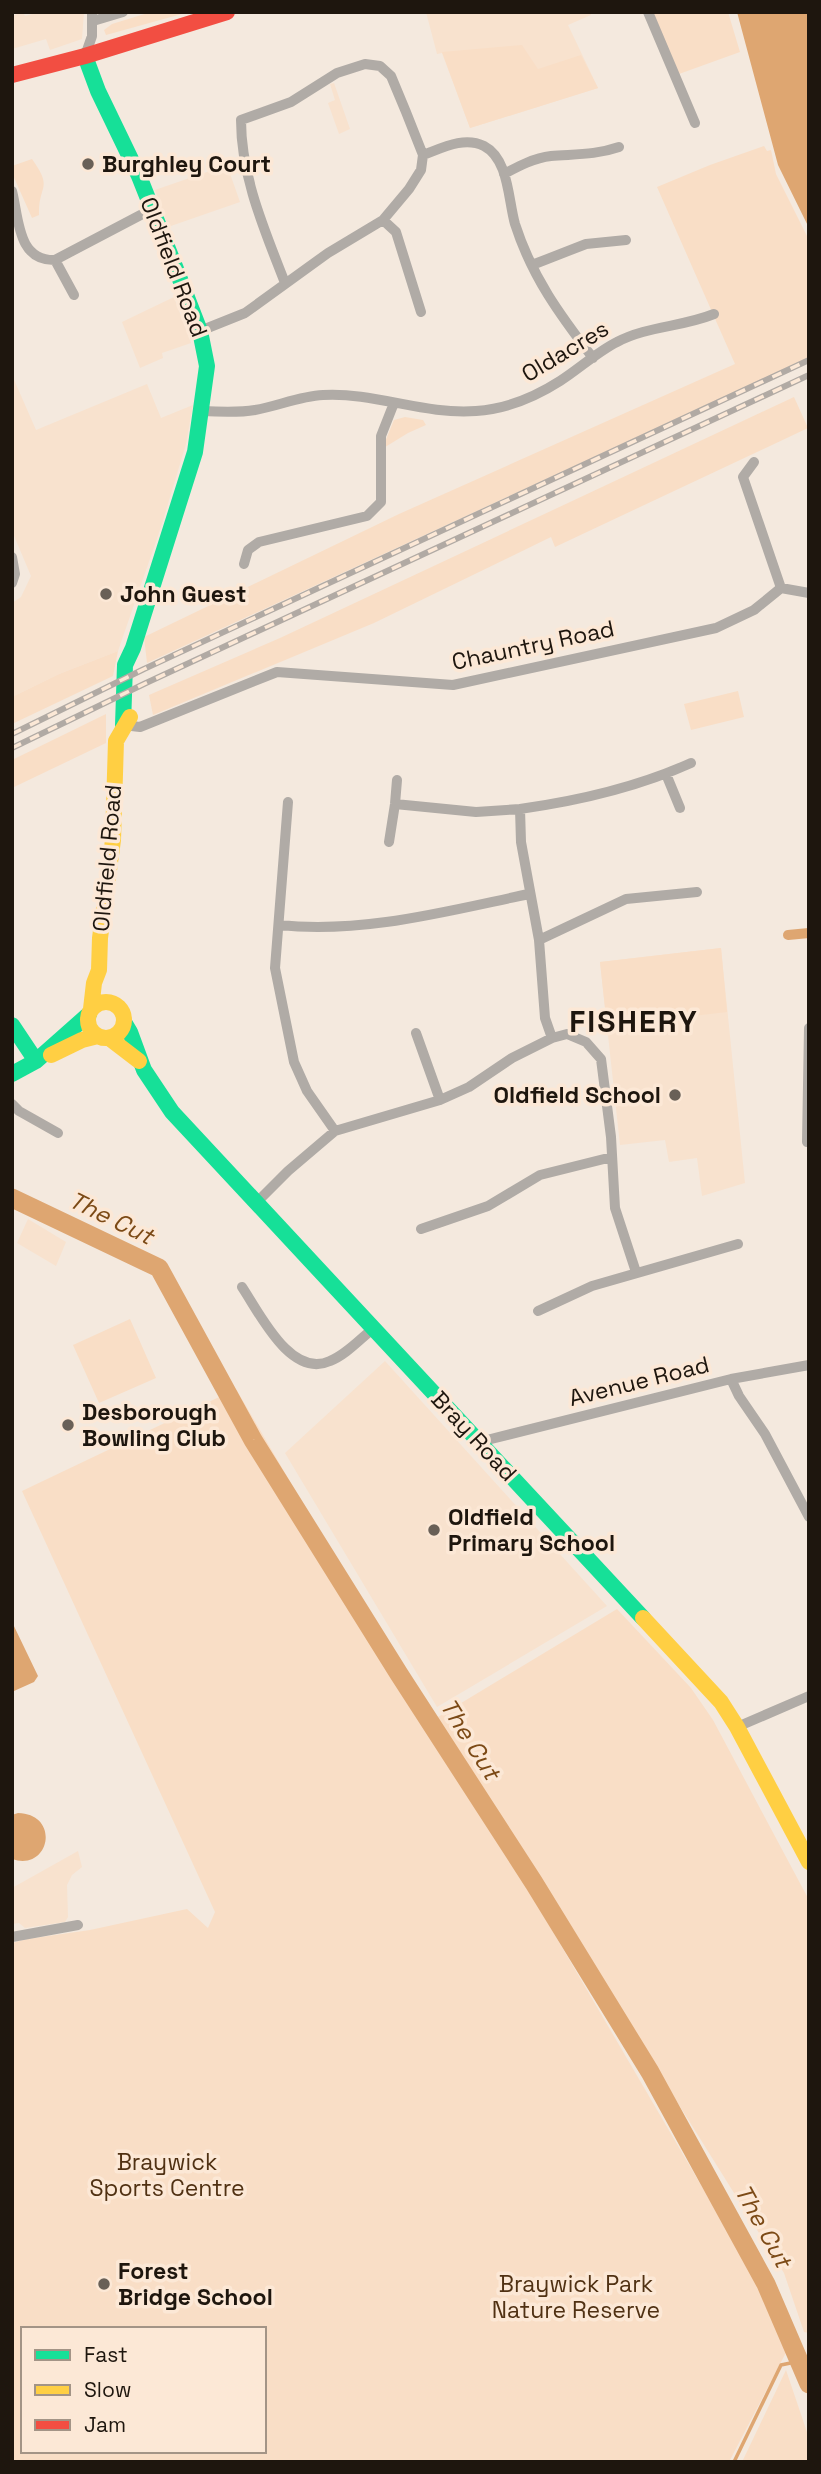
<svg xmlns="http://www.w3.org/2000/svg" width="821" height="2474" viewBox="0 0 821 2474" font-family="'Space Grotesk',sans-serif">
  <rect width="100%" height="100%" fill="#f4e9de"/>
  <path fill="#f8e2ce" d="M 23,12 L 25,16 L 39,12 L 84,12 L 82,39 L 50,50 L 46,39 L 12,49 L 12,16 Z
    M 426,12 L 590,12 L 591,15 L 568,25 L 598,88 L 470,128 L 442,53 L 437,54 Z
    M 334,83 L 350,129 L 339,134 L 328,103 L 335,100 L 330,84 Z
    M 227,165 L 240,202 L 168,227 L 155,190 Z
    M 174,297 L 191,343 L 162,353 L 163,358 L 140,368 L 122,322 Z
    M 12,375 L 36,430 L 147,384 L 161,418 L 193,405 L 186,444 L 161,527 L 118,651 L 59,674 L 12,697 L 12,603 L 21,597 L 31,576 L 12,531 Z
    M 721,948 L 745,1183 L 702,1196 L 697,1158 L 669,1162 L 665,1140 L 620,1145 L 600,962 Z
    M 28,1219 L 66,1242 L 56,1266 L 17,1243 Z
    M 385,1361 L 607,1606 L 437,1707 L 285,1453 Z
    M 78,1851 L 82,1867 L 72,1875 L 67,1885 L 68,1917 L 65,1922 L 25,1928 L 19,1923 L 12,1924 L 12,1888 Z"/>
  <path fill="#f9dec6" fill-rule="evenodd" d="M 151,12 L 189,12 L 106,35 L 104,30 L 112,24 Z
    M 651,12 L 728,12 L 740,52 L 679,74 Z
    M 522,45 L 538,69 L 581,55 L 598,88 L 470,128 L 442,52 Z
    M 764,146 L 767,151 L 771,150 L 776,174 L 809,240 L 809,358 L 147,663 L 144,637 L 399,514 L 735,364 L 657,187 L 710,165 Z
    M 32,159 C 54,190 38,184 39,215 L 32,218 L 12,173 L 12,166 Z
    M 794,397 L 808,428 L 555,547 L 551,537 L 374,623 L 153,715 L 149,695 L 280,638 Z
    M 405,417 L 423,420 L 426,425 L 408,433 L 382,449 L 394,420 Z
    M 118,651 L 113,676 L 12,724 L 12,697 L 59,674 Z
    M 738,691 L 744,717 L 691,730 L 684,704 Z
    M 106,714 L 106,743 L 12,788 L 12,760 Z
    M 721,948 L 727,1012 L 668,1019 L 667,1011 L 606,1017 L 600,962 Z
    M 130,1319 L 156,1378 L 99,1403 L 73,1345 Z
    M 236,1389 L 792,2341 L 729,2462 L 12,2462 L 12,1943 L 27,1939 L 90,1930 L 187,1909 L 208,1928 L 215,1912 L 22,1491 ZM 23,2329 L 264,2329 L 264,2451 L 23,2451 Z
    M 617,1609 L 691,1688 L 713,1720 L 809,1900 L 809,2333 L 804,2332 L 784,2273 L 591,1964 L 433,1720 Z
    M 786,2370 L 809,2438 L 809,2462 L 742,2462 Z"/>
  <path fill="#dea671" d="M 737,12 L 809,12 L 809,228 L 778,165 Z
    M 12,1622 L 38,1676 L 34,1682 L 14,1691 L 12,1691 Z
    M 18,1813 C 61,1814 50,1872 12,1859 L 12,1815 Z"/>
  <g fill="none" stroke-linecap="round" stroke-linejoin="round">
    <path stroke="#dea671" stroke-width="3.5" d="M 734,2462 L 781,2365 L 800,2361"/>
    <path stroke="#dea671" stroke-width="10" d="M 788,935 L 809,933"/>
    <path stroke="#dea671" stroke-width="19" d="M 12,1198 L 159,1268 L 253,1440 L 399,1674 L 534,1883 L 650,2072 L 766,2284 L 809,2384"/>
    <path stroke="#b0aba6" stroke-width="10" d="M 648,12 L 695,123
      M 93,21 L 123,12
      M 85,56 L 92,36 L 92,12
      M 423,155 C 442,148 464,136 484,146 C 509,159 508,200 515,224 C 532,277 560,315 593,358
      M 504,174 C 519,166 534,158 551,156 C 575,154 596,155 619,147
      M 12,191 C 19,218 17,261 55,260 L 152,209
      M 383,220 L 396,232 L 421,312
      M 55,260 L 74,295
      M 532,265 L 586,244 L 626,240
      M 200,331 L 245,313 L 328,253 L 383,220 L 409,189 L 421,170 L 423,155 L 406,112 L 391,76 L 380,66 L 365,64 L 337,73 L 291,102 L 241,120 C 241,177 265,231 285,283
      M 202,411 C 220,412 238,413 255,410 C 278,406 300,396 323,395 C 375,392 424,415 476,411 C 506,409 535,397 560,381 C 579,369 597,352 617,342 C 647,326 682,327 714,314
      M 754,462 L 743,477 L 781,588 L 809,593
      M 12,557 L 15,574 L 12,583
      M 244,564 L 248,550 L 259,542 L 367,516 L 381,502 L 381,436 L 394,403
      M 123,725 L 140,727 L 277,672 L 453,685 L 716,628 L 754,610 L 781,588
      M 666,774 L 680,808
      M 288,802 L 275,968 L 294,1062 L 307,1091 L 335,1131
      M 395,804 L 476,812 L 520,809 L 521,842 L 539,940 L 545,1018 L 552,1038
      M 520,809 C 577,801 638,787 691,763
      M 389,842 L 395,804 L 397,780
      M 279,925 C 363,934 447,911 529,894
      M 539,940 L 626,899 L 697,892
      M 416,1033 L 440,1100
      M 12,1104 L 19,1111 L 58,1133
      M 807,1142 L 809,1028
      M 256,1203 L 288,1171 L 335,1131 L 440,1100 L 469,1087 L 512,1058 L 552,1038 L 567,1034 L 586,1042 L 601,1059 L 611,1137 L 615,1208 L 636,1272
      M 421,1229 L 488,1206 L 540,1175 L 612,1157
      M 242,1287 C 260,1314 291,1379 330,1361 C 346,1355 361,1338 374,1328
      M 538,1311 L 592,1286 L 738,1244
      M 731,1379 L 739,1396 L 765,1434 L 809,1517
      M 479,1442 L 731,1379 L 809,1365
      M 737,1727 L 809,1696
      M 12,1937 L 78,1925"/>
    <path stroke="#16e098" stroke-width="16" d="M 85,56 L 98,91 L 139,176 L 176,269 L 200,331 L 207,366 L 195,452 L 133,648 L 125,665 L 123,725
      M 124,1022 L 130,1032 L 144,1070 L 172,1112 L 643,1618
      M 12,1025 L 36,1061
      M 12,1074 L 36,1061 L 89,1014"/>
    <path stroke="#ffcf43" stroke-width="16" d="M88 1020a18 18 0 1 1 36 0a18 18 0 1 1-36 0Z
      M 91,1009 L 94,983 L 99,970 L 100,938 L 113,840 L 116,741 L 130,717
      M 109,1038 L 139,1061
      M 51,1055 L 82,1040 L 98,1036
      M 643,1618 L 721,1702 L 737,1727 L 809,1862"/>
    <path stroke="#f24e42" stroke-width="16" d="M 12,75 L 85,56 L 227,12"/>
    <defs>
      <path id="rail" d="M 12,734 L 144,669 L 809,360
        M 12,748 L 146,683 L 809,375"/>
    </defs>
    <use href="#rail" stroke="#b1aaa4" stroke-width="6"/>
    <use href="#rail" stroke="#fce8d6" stroke-width="3.5" stroke-dasharray="10" stroke-linecap="butt"/>
  </g>
  <g fill="#696057" stroke="#fce8d6" stroke-width="2.5">
    <circle cx="88" cy="164" r="7"/>
    <circle cx="106" cy="594" r="7"/>
    <circle cx="675" cy="1095" r="7"/>
    <circle cx="68" cy="1425" r="7"/>
    <circle cx="434" cy="1530" r="7"/>
    <circle cx="104" cy="2284" r="7"/>
  </g>
  <g text-anchor="middle" stroke-width="7" stroke-linejoin="round" paint-order="stroke">
    <g font-size="23" font-weight="bold" fill="#1e160e" stroke="#fce8d6" text-anchor="start">
      <text x="102" y="172">Burghley Court</text>
      <text x="120" y="602">John Guest</text>
      <text x="661" y="1103" text-anchor="end">Oldfield School</text>
      <text x="82" y="1420">Desborough<tspan x="82" dy="26">Bowling Club</tspan></text>
      <text x="448" y="1525">Oldfield<tspan x="448" dy="26">Primary School</tspan></text>
      <text x="118" y="2279">Forest<tspan x="118" dy="26">Bridge School</tspan></text>
    </g>
    <g font-size="23" fill="#1e160e" stroke="#fce8d6">
      <text transform="translate(174 267) rotate(69)" y="8">Oldfield Road</text>
      <text transform="translate(565 351) rotate(-31)" y="8">Oldacres</text>
      <text transform="translate(533 645) rotate(-12)" y="8">Chauntry Road</text>
      <text transform="translate(107 858) rotate(-85)" y="8">Oldfield Road</text>
      <text transform="translate(639 1381) rotate(-14)" y="8">Avenue Road</text>
      <text transform="translate(474 1436) rotate(47)" y="8">Bray Road</text>
    </g>
    <g font-size="23" fill="#503113" stroke="#fce8d6">
      <text x="167" y="2170">Braywick<tspan x="167" dy="26">Sports Centre</tspan></text>
      <text x="576" y="2292">Braywick Park<tspan x="576" dy="26">Nature Reserve</tspan></text>
    </g>
    <g font-size="24" font-style="italic" fill="#7c4a16" stroke="#fce8d6">
      <text transform="translate(111 1218) rotate(26)" y="8">The Cut</text>
      <text transform="translate(470 1739) rotate(58)" y="8">The Cut</text>
      <text transform="translate(763 2226) rotate(61)" y="8">The Cut</text>
    </g>
    <g font-size="30" font-weight="bold" letter-spacing="2" fill="#1e160e" stroke="#fce8d6">
      <text x="634" y="1032">FISHERY</text>
    </g>
  </g>
  <rect width="821" height="2474" fill="none" stroke="#1e160e" stroke-width="28"/>
  <rect x="21" y="2327" width="245" height="126" fill="#fce8d6" stroke="#a39486" stroke-width="2"/>
  <rect x="35" y="2350" width="35" height="10" fill="#16e098" stroke="#a39486" stroke-width="2"/>
  <text x="84" y="2362" font-size="21" fill="#1e160e">Fast</text>
  <rect x="35" y="2385" width="35" height="10" fill="#ffcf43" stroke="#a39486" stroke-width="2"/>
  <text x="84" y="2397" font-size="21" fill="#1e160e">Slow</text>
  <rect x="35" y="2420" width="35" height="10" fill="#f24e42" stroke="#a39486" stroke-width="2"/>
  <text x="84" y="2432" font-size="21" fill="#1e160e">Jam</text>
</svg>
